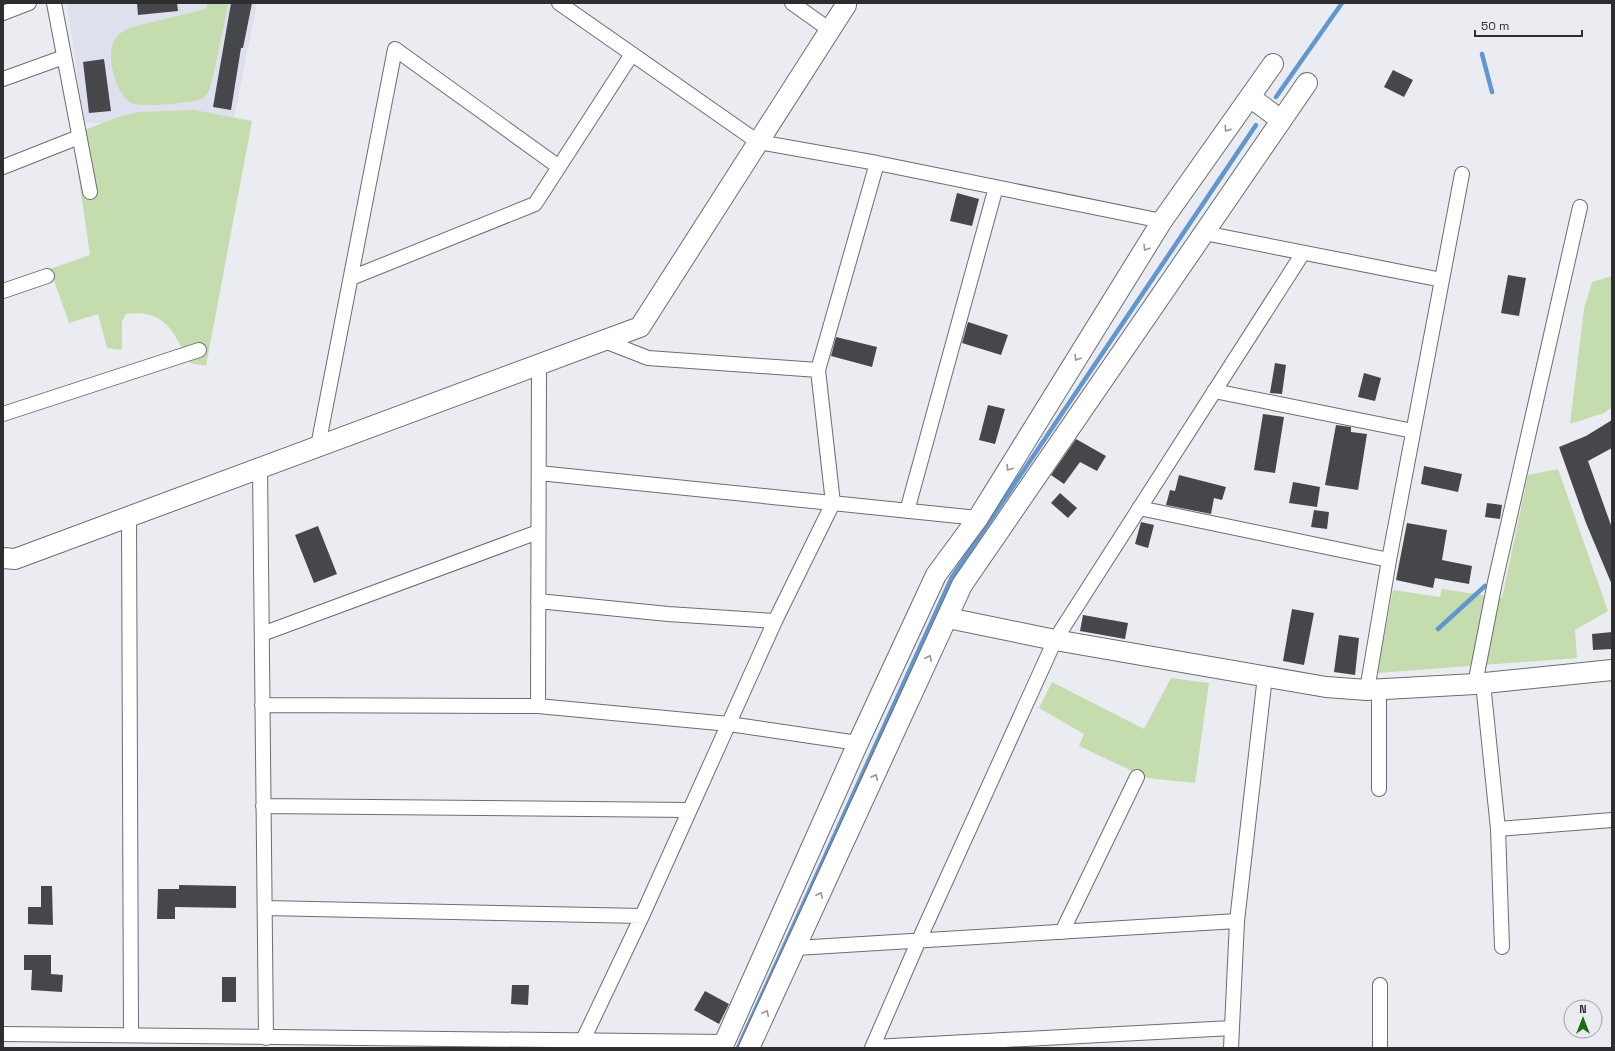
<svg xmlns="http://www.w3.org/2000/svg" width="1615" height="1051" viewBox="0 0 1615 1051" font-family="'Space Grotesk',sans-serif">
  <rect width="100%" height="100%" fill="#ebecf1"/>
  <path fill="#dee0ed" d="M 67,3 L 257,3 L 233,123 L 84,123 Z"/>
  <path fill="#c5dcae" d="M 207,3 L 228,3 L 228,6 L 212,81 L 209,91 L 204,98 C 193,103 142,108 131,103 C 115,93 105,55 115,39 C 119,33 125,30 132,27 L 206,9 Z
    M 194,110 L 252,121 L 206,366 L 190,363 C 173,332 166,309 126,314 L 122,321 L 122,350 L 107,348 L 98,314 L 69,323 L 50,269 L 90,255 L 76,159 L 88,153 L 85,130 L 118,117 L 139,112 Z
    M 1612,276 L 1612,407 L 1604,413 L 1570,424 L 1584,309 L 1592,282 Z
    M 1558,469 L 1608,611 L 1575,630 L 1577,658 L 1377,673 L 1393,590 L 1440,597 L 1442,589 L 1502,598 L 1528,475 Z
    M 1171,678 L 1209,683 L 1195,783 L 1147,778 L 1079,746 L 1084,734 L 1039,708 L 1052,682 L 1144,729 Z"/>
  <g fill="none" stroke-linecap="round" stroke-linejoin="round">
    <path stroke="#6296cf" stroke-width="4.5" d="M 1482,54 L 1492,92
      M 1276,97 L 1342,3
      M 1438,629 L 1485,586
      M 738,1048 L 952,577 L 1256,125"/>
  </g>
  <path fill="#46474b" d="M 137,3 L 177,3 L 178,11 L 138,15 Z
    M 231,3 L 252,3 L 243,48 L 241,48 L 231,110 L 213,107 Z
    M 104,59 L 111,111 L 89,113 L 83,62 Z
    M 1393,70 L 1413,80 L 1404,97 L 1384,87 Z
    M 957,193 L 979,199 L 972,226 L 950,221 Z
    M 1508,275 L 1526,278 L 1519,316 L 1501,313 Z
    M 968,322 L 1008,335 L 1001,355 L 962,343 Z
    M 836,337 L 877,347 L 872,367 L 831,356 Z
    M 1275,363 L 1286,365 L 1282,394 L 1270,393 Z
    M 1364,373 L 1381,378 L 1375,401 L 1358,397 Z
    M 988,405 L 1005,409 L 995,444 L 979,440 Z
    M 1263,414 L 1284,417 L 1275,473 L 1254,470 Z
    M 1612,420 L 1612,448 L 1588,461 L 1612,528 L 1612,585 L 1586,523 L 1559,447 L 1586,436 Z
    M 1336,425 L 1351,427 L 1351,432 L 1367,434 L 1358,490 L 1325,485 Z
    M 1076,439 L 1106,456 L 1097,471 L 1080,462 L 1064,484 L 1051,475 Z
    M 1424,466 L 1462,474 L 1458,492 L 1421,484 Z
    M 1179,475 L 1226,487 L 1222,500 L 1214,498 L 1211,514 L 1166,505 L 1170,490 L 1175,491 Z
    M 1293,482 L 1320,487 L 1317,507 L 1289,503 Z
    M 1060,493 L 1077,508 L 1068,518 L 1051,503 Z
    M 1487,503 L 1502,505 L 1500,519 L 1485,517 Z
    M 1314,510 L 1329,512 L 1327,529 L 1311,527 Z
    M 1141,522 L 1154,525 L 1148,548 L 1135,544 Z
    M 1407,523 L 1447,530 L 1442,560 L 1472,566 L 1469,584 L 1435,578 L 1433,588 L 1396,580 Z
    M 318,526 L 337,574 L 314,583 L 295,535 Z
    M 1292,609 L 1314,613 L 1304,665 L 1283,661 Z
    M 1083,615 L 1128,623 L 1125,639 L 1080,631 Z
    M 1612,632 L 1612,649 L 1593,650 L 1592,634 Z
    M 1339,635 L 1359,638 L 1355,675 L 1334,672 Z
    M 179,885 L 236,886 L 236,908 L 175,907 L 175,919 L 157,919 L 158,889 L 179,889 Z
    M 41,886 L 52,886 L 53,925 L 28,924 L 28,907 L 41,907 Z
    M 24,955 L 51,955 L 51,974 L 63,975 L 62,992 L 31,990 L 32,970 L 24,970 Z
    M 222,977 L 236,977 L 236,1002 L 222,1002 Z
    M 512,985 L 529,985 L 528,1005 L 511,1004 Z
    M 705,991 L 729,1004 L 719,1024 L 694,1010 Z"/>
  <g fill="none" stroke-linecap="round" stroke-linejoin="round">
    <defs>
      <path id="street" d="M 54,3 L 90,192
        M 559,3 L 758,142 L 877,163 L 1162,221
        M 792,3 L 830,30
        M 3,13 L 29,3
        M 3,79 L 64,57
        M 3,167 L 79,137
        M 1204,233 L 1442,280
        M 351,278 L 535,204 L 632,54
        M 3,291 L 47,276
        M 602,340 L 648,358 L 818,370
        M 1214,391 L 1413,431
        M 3,414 L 199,350
        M 318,446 L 395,49 L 559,167
        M 260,467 L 266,1038
        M 539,473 L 978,518
        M 1139,508 L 1389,560
        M 907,511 L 996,187
        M 129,516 L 131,1035
        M 538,601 L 668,614 L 775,621
        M 262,634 L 538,532
        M 1483,683 L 1498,829 L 1502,947
        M 1475,684 L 1495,582 L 1580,207
        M 1379,689 L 1379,789
        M 1367,690 L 1389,560 L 1462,174
        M 262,705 L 538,706 L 729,724 L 858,743
        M 538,706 L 539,365
        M 263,806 L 689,810
        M 1498,829 L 1612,820
        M 265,908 L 642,916
        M 1062,932 L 1137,777
        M 796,948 L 1237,921
        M 1380,985 L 1380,1048
        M 3,1034 L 724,1042
        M 583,1040 L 642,916 L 775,621 L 833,503 L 818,370 L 877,163
        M 873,1047 L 1232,1028
        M 872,1048 L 919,940 L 1055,640 L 1303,253
        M 1231,1048 L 1237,921 L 1265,676"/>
      <path id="secondary" d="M 1250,97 L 1281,120
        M 3,558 L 15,559 L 640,327 L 846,5
        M 948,618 L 1055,640 L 1326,687 L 1367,690 L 1475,684 L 1612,670
        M 722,1048 L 858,743 L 936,575 L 978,518 L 1162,221 L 1273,64
        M 749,1048 L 962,585 L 1307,83"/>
    </defs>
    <use href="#street" stroke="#6c6d71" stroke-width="16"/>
    <use href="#secondary" stroke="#6c6d71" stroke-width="22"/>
    <use href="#street" stroke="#fff" stroke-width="14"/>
    <use href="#secondary" stroke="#fff" stroke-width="20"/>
  </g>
  <defs><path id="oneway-chevron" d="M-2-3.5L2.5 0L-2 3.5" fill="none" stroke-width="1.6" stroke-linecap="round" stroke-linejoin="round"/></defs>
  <g stroke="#969698">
    <use href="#oneway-chevron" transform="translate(1227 129) rotate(125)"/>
    <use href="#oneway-chevron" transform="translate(1146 248) rotate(122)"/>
    <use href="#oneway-chevron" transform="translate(1077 358) rotate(122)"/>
    <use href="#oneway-chevron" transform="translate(1009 468) rotate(122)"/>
    <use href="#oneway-chevron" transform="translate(929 658) rotate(-65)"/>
    <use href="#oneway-chevron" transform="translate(875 777) rotate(-65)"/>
    <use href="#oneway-chevron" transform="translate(820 895) rotate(-65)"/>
    <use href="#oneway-chevron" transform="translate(766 1013) rotate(-65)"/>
  </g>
  <rect width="1615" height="1051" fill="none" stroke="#2e2e30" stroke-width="8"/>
  <g transform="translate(1583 1019)"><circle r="19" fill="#ebecf1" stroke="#9fa0a4"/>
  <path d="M0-3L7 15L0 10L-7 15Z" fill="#1c6e14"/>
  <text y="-6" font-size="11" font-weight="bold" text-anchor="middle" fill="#2e2e30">N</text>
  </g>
  <path d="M1475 30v6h107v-6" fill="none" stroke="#2e2e30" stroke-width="2"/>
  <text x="1481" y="30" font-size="12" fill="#2e2e30" stroke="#ebecf1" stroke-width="3" paint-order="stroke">50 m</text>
</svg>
